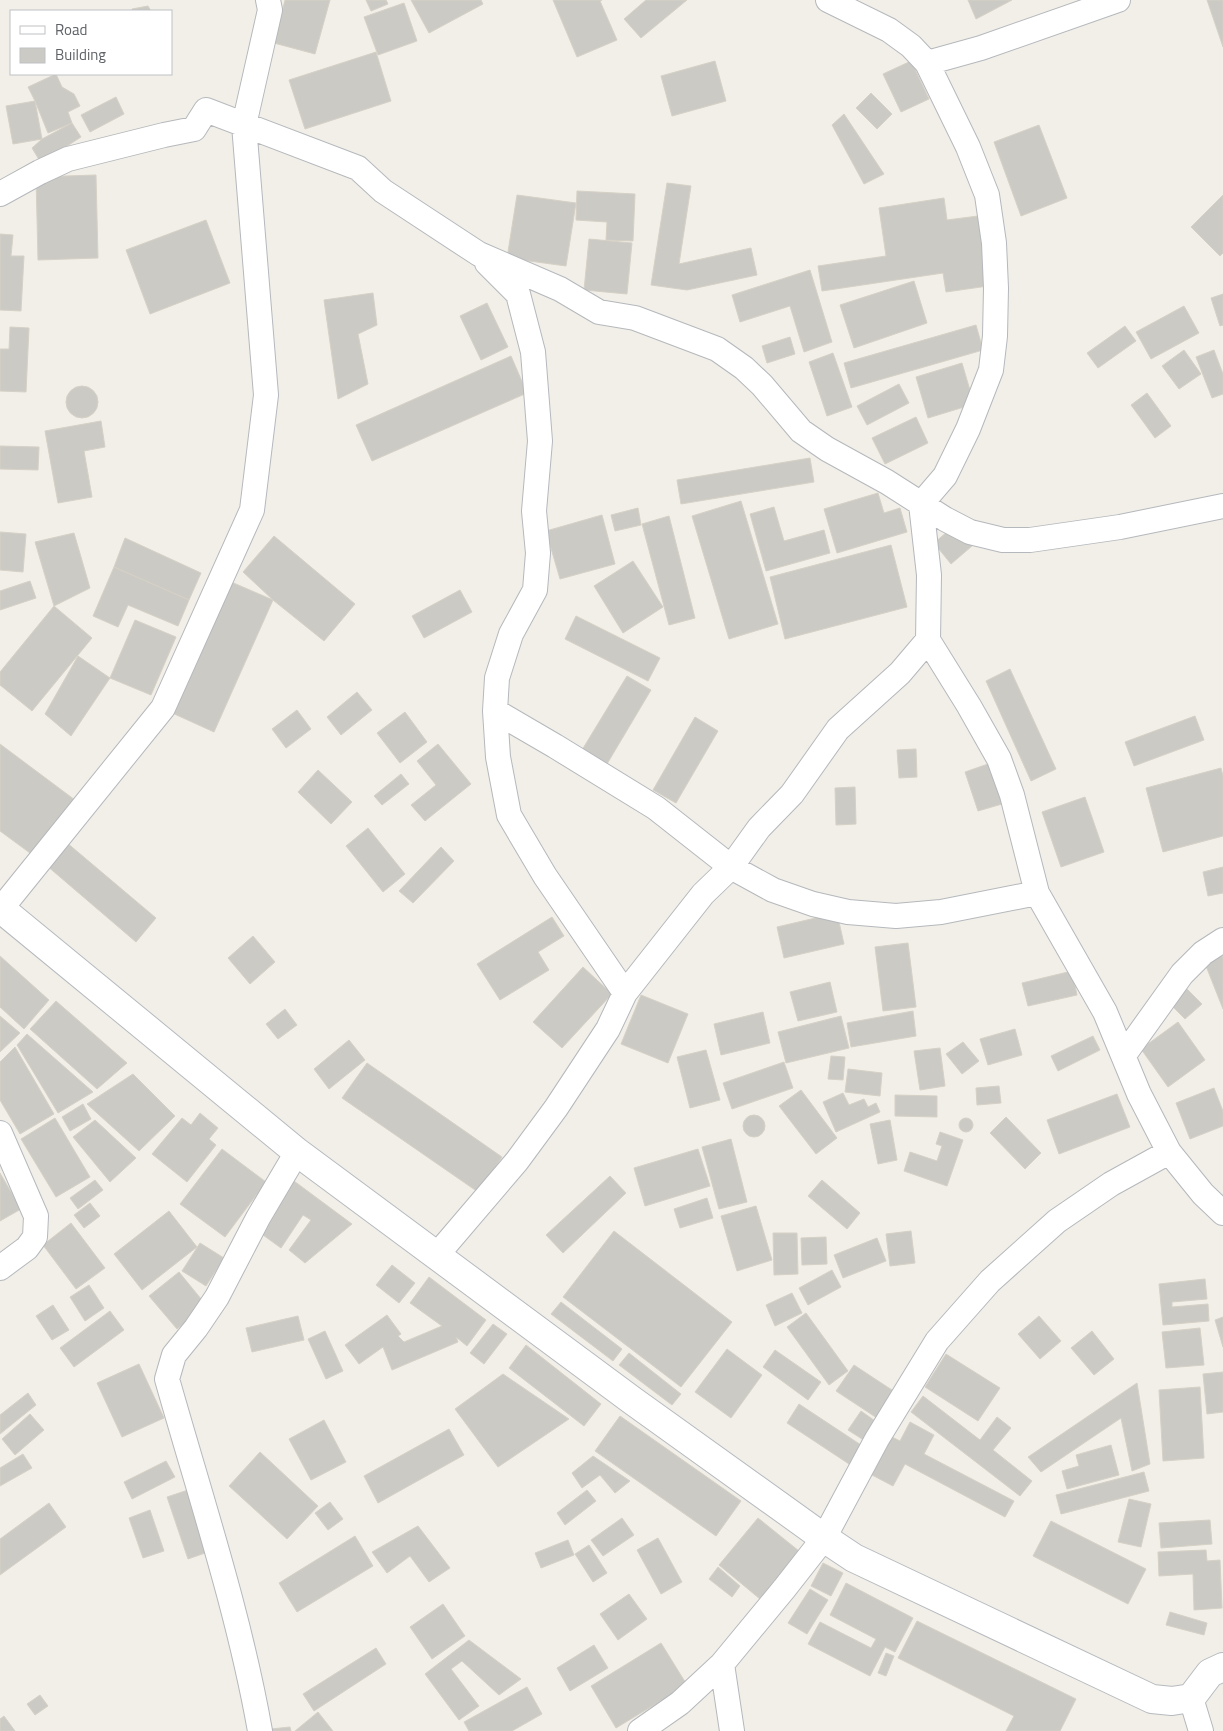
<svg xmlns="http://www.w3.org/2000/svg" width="1223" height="1731" viewBox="0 0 1223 1731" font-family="'Titillium Web',sans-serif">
  <rect width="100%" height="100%" fill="#f1efe8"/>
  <path fill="#cccac5" stroke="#d6d1c6" d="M 285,0 L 330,0 L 315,54 L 274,43 Z
    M 366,0 L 386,0 L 388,4 L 371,11 Z
    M 411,0 L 481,0 L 483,4 L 429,33 Z
    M 553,0 L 602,0 L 600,1 L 617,40 L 577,57 Z
    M 646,0 L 687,0 L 641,38 L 624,19 Z
    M 968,0 L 1012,0 L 976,19 Z
    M 1207,0 L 1223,0 L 1223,47 Z
    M 404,3 L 417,41 L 378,55 L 364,17 Z
    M 148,6 L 151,11 L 132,11 L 132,9 Z
    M 376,52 L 391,101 L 305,129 L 289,80 Z
    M 715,61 L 726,101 L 672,116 L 661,76 Z
    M 911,61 L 929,99 L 901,112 L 883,74 Z
    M 56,74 L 62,87 L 74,94 L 80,106 L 68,112 L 72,123 L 48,133 L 35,101 L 28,87 Z
    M 871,93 L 892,114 L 877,129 L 856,108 Z
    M 116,97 L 124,114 L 90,132 L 81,115 Z
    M 35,101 L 42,139 L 13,144 L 6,106 Z
    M 844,114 L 884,174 L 864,184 L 832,125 Z
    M 72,123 L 81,137 L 41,163 L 32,148 L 42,139 Z
    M 1039,125 L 1067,198 L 1021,216 L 994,142 Z
    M 96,175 L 98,258 L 38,260 L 36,177 Z
    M 667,183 L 691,186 L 679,264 L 751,248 L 757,275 L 687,290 L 651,285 Z
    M 577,191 L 635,194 L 633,241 L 606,240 L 607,222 L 576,220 Z
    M 517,195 L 576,203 L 566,266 L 507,258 Z
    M 1223,195 L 1223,253 L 1220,256 L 1191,227 Z
    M 944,198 L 947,220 L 978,216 L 988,286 L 946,292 L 943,273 L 822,291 L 818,266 L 886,256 L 879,208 Z
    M 206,220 L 230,283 L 150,314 L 126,250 Z
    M 0,234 L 13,235 L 11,256 L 24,256 L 21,311 L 0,310 Z
    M 589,239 L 632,243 L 627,294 L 584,290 Z
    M 810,270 L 832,342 L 804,352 L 790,306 L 740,322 L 732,295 Z
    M 914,281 L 927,323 L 854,348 L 840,305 Z
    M 373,293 L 377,325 L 358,334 L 368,384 L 338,399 L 324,300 Z
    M 1223,294 L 1223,325 L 1220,326 L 1211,298 Z
    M 487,303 L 508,347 L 481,360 L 460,316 Z
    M 1184,306 L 1199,333 L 1151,359 L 1136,332 Z
    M 976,325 L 983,350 L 851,388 L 844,363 Z
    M 1125,326 L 1136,341 L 1098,368 L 1087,353 Z
    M 10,327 L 29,328 L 26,392 L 0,391 L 0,349 L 9,349 Z
    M 790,337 L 795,354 L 767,363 L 762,346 Z
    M 1184,350 L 1201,374 L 1179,389 L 1162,366 Z
    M 1214,350 L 1223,374 L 1223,394 L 1212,398 L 1196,357 Z
    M 833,353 L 852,407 L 827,416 L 809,362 Z
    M 511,356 L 527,393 L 372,461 L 356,425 Z
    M 962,363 L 974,404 L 928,418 L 916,377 Z
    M 899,384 L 909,403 L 867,425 L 857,406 Z
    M66 402a16 16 0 1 1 32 0a16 16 0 1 1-32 0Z
    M 1147,393 L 1171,426 L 1155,438 L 1131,405 Z
    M 916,417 L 928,443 L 885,464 L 872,438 Z
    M 101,421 L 105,447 L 84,451 L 92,497 L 58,503 L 45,431 Z
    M 0,446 L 39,447 L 38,470 L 0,469 Z
    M 810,458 L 814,482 L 681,504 L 677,480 Z
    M 878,493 L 884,513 L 900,508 L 907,532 L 837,553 L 824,509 Z
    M 741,501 L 778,624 L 729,639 L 692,516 Z
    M 774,507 L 784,541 L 824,530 L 830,553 L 766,571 L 750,514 Z
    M 638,508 L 641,525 L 615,531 L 611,515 Z
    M 602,515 L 615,564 L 560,579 L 546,531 Z
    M 669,516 L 695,618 L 669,625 L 642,524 Z
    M 954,526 L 972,546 L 951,564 L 934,543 Z
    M 0,532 L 26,534 L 23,572 L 0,570 Z
    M 74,533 L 90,588 L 54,606 L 35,542 Z
    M 274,536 L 355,604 L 324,641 L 273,600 L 243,572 Z
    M 125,538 L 201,573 L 189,600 L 114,567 Z
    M 891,545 L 907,607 L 785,639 L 770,577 Z
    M 633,561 L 663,607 L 623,633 L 594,586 Z
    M 114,567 L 189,600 L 178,626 L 128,605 L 118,627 L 93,616 Z
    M 30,581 L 36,598 L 0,610 L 0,591 Z
    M 229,581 L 273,600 L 214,732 L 170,712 Z
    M 460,590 L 472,612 L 424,638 L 412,616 Z
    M 54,606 L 92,638 L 32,711 L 0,685 L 0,672 Z
    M 576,616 L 660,658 L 648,681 L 565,639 Z
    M 135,620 L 176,637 L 151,695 L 110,678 Z
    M 78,656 L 110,678 L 71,736 L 45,714 Z
    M 1010,669 L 1056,769 L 1031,781 L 986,681 Z
    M 627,676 L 651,690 L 607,764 L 582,750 Z
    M 357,692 L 372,710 L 341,735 L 327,717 Z
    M 297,710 L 311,729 L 286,748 L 272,729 Z
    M 405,712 L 427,742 L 400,763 L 377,733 Z
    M 1195,716 L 1204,740 L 1134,766 L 1125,742 Z
    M 695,717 L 718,731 L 676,803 L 653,790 Z
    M 0,744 L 75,800 L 34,856 L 0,831 Z
    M 438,744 L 471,784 L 425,821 L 411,805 L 436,785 L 417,761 Z
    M 916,749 L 917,777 L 899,778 L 897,750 Z
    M 988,764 L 1002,804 L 978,811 L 965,772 Z
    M 1221,768 L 1223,776 L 1223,836 L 1163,852 L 1146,788 Z
    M 318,770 L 352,802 L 331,824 L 298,792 Z
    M 401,774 L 409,784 L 382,805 L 374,796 Z
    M 855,787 L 856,824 L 836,825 L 835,788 Z
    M 1085,797 L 1104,852 L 1061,867 L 1042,812 Z
    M 368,828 L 405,874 L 383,892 L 346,846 Z
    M 66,842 L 156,918 L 136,942 L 46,865 Z
    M 441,847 L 454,861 L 413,903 L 399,891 Z
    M 1223,867 L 1223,893 L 1208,896 L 1203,872 Z
    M 837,913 L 844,944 L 784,958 L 777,927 Z
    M 552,917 L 564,936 L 538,952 L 549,970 L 500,1000 L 477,964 Z
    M 253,936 L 275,962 L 250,984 L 228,958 Z
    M 908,943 L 916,1007 L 883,1011 L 875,947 Z
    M 1221,954 L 1223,958 L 1223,1009 L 1204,961 Z
    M 0,956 L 49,1000 L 24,1029 L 0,1007 Z
    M 583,967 L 612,994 L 562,1048 L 533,1022 Z
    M 1072,971 L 1077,995 L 1028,1006 L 1022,983 Z
    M 830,982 L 837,1012 L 798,1021 L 790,992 Z
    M 1186,988 L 1202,1004 L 1185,1019 L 1170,1004 Z
    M 641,995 L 688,1014 L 668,1063 L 621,1044 Z
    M 56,1001 L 127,1063 L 97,1089 L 30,1029 Z
    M 285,1009 L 297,1025 L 278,1039 L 266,1024 Z
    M 913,1011 L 916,1036 L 851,1047 L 847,1023 Z
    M 763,1012 L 770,1043 L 721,1055 L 714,1024 Z
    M 0,1016 L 20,1033 L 0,1052 Z
    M 841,1016 L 849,1048 L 786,1063 L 778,1032 Z
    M 1178,1022 L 1205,1060 L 1168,1087 L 1141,1049 Z
    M 1015,1029 L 1022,1055 L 988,1065 L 980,1039 Z
    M 27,1034 L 93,1092 L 58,1113 L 17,1045 Z
    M 1093,1036 L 1100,1050 L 1058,1071 L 1051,1056 Z
    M 349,1040 L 365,1060 L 329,1089 L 314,1069 Z
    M 963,1042 L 979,1061 L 962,1074 L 946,1054 Z
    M 15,1047 L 54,1114 L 20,1134 L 0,1100 L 0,1062 Z
    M 940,1048 L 945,1086 L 920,1090 L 914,1051 Z
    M 706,1050 L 720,1100 L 690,1108 L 677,1057 Z
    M 831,1056 L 845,1057 L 843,1080 L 828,1079 Z
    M 784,1062 L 793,1088 L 732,1109 L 723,1083 Z
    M 367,1063 L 502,1157 L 478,1192 L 342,1098 Z
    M 848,1069 L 882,1073 L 880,1096 L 845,1092 Z
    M 133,1074 L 175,1116 L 139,1151 L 87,1104 Z
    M 999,1086 L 1001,1103 L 977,1105 L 976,1088 Z
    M 1214,1088 L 1223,1111 L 1223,1126 L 1190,1139 L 1176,1103 Z
    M 801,1090 L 837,1138 L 816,1154 L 779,1106 Z
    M 843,1093 L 849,1105 L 864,1099 L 868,1107 L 876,1103 L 880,1112 L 836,1132 L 823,1102 Z
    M 1117,1094 L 1130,1127 L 1059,1154 L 1047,1120 Z
    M 895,1095 L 937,1096 L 937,1117 L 895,1116 Z
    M 83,1104 L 91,1119 L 70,1131 L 62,1117 Z
    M 200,1113 L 218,1128 L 209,1139 L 216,1145 L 187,1182 L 152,1154 L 182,1118 L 191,1125 Z
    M743 1126a11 11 0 1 1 22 0a11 11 0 1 1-22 0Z
    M 1006,1117 L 1041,1153 L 1025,1169 L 990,1133 Z
    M959 1125a7 7 0 1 1 14 0a7 7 0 1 1-14 0Z
    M 55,1118 L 90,1177 L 56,1197 L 21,1139 Z
    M 95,1120 L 136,1158 L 110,1182 L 73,1137 Z
    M 890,1120 L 897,1160 L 878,1164 L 870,1124 Z
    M 940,1132 L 963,1140 L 947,1186 L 904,1171 L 910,1152 L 937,1161 L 942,1146 L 936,1144 Z
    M 731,1139 L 747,1202 L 719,1209 L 702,1147 Z
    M 222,1149 L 266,1182 L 225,1237 L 180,1204 Z
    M 698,1149 L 710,1186 L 645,1206 L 634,1168 Z
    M 0,1173 L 21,1209 L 0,1221 Z
    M 610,1176 L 626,1193 L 563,1253 L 546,1235 Z
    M 95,1180 L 103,1190 L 78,1209 L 70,1198 Z
    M 822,1180 L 860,1213 L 847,1229 L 808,1196 Z
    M 294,1181 L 352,1224 L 305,1263 L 289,1250 L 311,1220 L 303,1215 L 281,1248 L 263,1235 Z
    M 707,1198 L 713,1218 L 680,1228 L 674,1209 Z
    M 90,1203 L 100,1216 L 84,1228 L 74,1215 Z
    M 756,1206 L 772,1260 L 737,1271 L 721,1216 Z
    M 169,1211 L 197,1247 L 142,1290 L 114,1254 Z
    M 71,1223 L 105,1268 L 76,1289 L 43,1245 Z
    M 614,1231 L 732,1322 L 681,1387 L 563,1297 Z
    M 911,1231 L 915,1263 L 890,1266 L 886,1234 Z
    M 773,1233 L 797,1233 L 798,1274 L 774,1275 Z
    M 826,1237 L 827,1264 L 802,1265 L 801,1238 Z
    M 877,1238 L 886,1261 L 843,1278 L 834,1255 Z
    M 200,1243 L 224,1258 L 206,1286 L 182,1271 Z
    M 392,1265 L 415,1283 L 399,1303 L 376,1285 Z
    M 832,1270 L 841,1287 L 808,1305 L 799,1288 Z
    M 179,1272 L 206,1305 L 177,1329 L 149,1296 Z
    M 429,1277 L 486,1320 L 467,1346 L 456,1337 L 458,1342 L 392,1370 L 383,1347 L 359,1364 L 345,1345 L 387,1315 L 401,1334 L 398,1336 L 404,1342 L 442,1326 L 410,1303 Z
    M 1205,1279 L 1207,1299 L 1172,1302 L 1172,1307 L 1208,1304 L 1209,1321 L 1163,1325 L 1159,1284 Z
    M 89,1285 L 104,1308 L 85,1321 L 70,1297 Z
    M 792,1293 L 802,1313 L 775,1326 L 766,1305 Z
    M 561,1302 L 622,1349 L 613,1361 L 551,1314 Z
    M 53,1305 L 69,1330 L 52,1340 L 36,1316 Z
    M 110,1311 L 124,1330 L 74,1367 L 60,1348 Z
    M 806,1313 L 848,1371 L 829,1385 L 787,1327 Z
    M 298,1316 L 304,1340 L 252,1352 L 246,1328 Z
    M 1039,1316 L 1061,1341 L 1040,1359 L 1018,1334 Z
    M 1223,1317 L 1223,1347 L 1215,1320 Z
    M 493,1324 L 507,1334 L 484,1364 L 470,1353 Z
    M 1200,1328 L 1204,1365 L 1166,1368 L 1162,1332 Z
    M 325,1331 L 343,1371 L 326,1379 L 308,1339 Z
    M 1092,1331 L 1114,1359 L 1094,1375 L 1071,1348 Z
    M 526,1345 L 601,1404 L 584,1426 L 509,1368 Z
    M 727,1349 L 762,1375 L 731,1418 L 695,1392 Z
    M 775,1350 L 821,1382 L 808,1400 L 763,1367 Z
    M 629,1353 L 681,1394 L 672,1405 L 619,1365 Z
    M 946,1354 L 1000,1388 L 978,1421 L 925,1387 Z
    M 139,1364 L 164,1418 L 122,1437 L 97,1383 Z
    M 854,1365 L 898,1394 L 880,1420 L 836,1391 Z
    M 1223,1372 L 1223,1412 L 1207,1414 L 1203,1374 Z
    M 503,1374 L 569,1419 L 498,1467 L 455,1409 Z
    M 1137,1383 L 1150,1464 L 1132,1471 L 1121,1418 L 1041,1472 L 1028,1457 Z
    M 1200,1387 L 1204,1458 L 1163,1461 L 1159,1390 Z
    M 28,1393 L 36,1405 L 0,1434 L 0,1415 Z
    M 923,1396 L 980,1440 L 997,1417 L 1011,1428 L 993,1450 L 1032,1481 L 1020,1496 L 911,1412 Z
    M 799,1404 L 861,1445 L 849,1464 L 787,1423 Z
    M 861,1411 L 878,1423 L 865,1441 L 848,1430 Z
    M 30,1414 L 44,1430 L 15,1455 L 2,1439 Z
    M 620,1416 L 741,1501 L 716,1536 L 595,1451 Z
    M 324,1420 L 346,1462 L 311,1480 L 289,1439 Z
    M 910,1422 L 934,1435 L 924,1454 L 1014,1501 L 1005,1517 L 905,1464 L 893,1486 L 872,1475 L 892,1437 L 900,1441 Z
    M 449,1429 L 464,1455 L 378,1503 L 364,1476 Z
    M 1111,1445 L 1119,1475 L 1067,1489 L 1062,1471 L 1079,1466 L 1076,1455 Z
    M 260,1452 L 318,1506 L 287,1539 L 229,1486 Z
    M 23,1454 L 32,1468 L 0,1486 L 0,1468 Z
    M 593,1456 L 630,1481 L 615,1493 L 600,1475 L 582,1488 L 572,1473 Z
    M 166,1461 L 175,1477 L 132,1499 L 124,1482 Z
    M 1144,1472 L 1149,1491 L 1061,1514 L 1056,1495 Z
    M 188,1490 L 208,1552 L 188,1559 L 167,1497 Z
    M 587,1490 L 596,1501 L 565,1525 L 557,1513 Z
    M 1129,1499 L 1151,1504 L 1141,1547 L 1118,1542 Z
    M 330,1502 L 343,1519 L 328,1530 L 315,1513 Z
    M 49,1503 L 66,1527 L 0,1575 L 0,1539 Z
    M 150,1510 L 164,1551 L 143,1558 L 129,1518 Z
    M 622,1518 L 634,1535 L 603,1556 L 591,1540 Z
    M 758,1518 L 799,1551 L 760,1599 L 719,1565 Z
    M 1210,1520 L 1212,1544 L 1161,1548 L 1159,1523 Z
    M 1051,1521 L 1146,1569 L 1128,1604 L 1033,1556 Z
    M 418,1526 L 450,1568 L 429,1582 L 410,1556 L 387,1573 L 372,1552 Z
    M 355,1536 L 373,1566 L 297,1612 L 279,1583 Z
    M 658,1538 L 682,1582 L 661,1594 L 637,1550 Z
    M 568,1540 L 574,1555 L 541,1568 L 535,1553 Z
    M 589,1545 L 607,1573 L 593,1582 L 575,1554 Z
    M 1206,1550 L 1207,1561 L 1220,1560 L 1222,1608 L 1194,1610 L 1193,1574 L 1159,1576 L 1158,1552 Z
    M 823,1563 L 843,1573 L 831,1596 L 811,1586 Z
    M 718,1567 L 740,1586 L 732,1597 L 709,1579 Z
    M 846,1583 L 913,1618 L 895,1652 L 885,1647 L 870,1676 L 808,1644 L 820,1622 L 871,1648 L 876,1639 L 830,1615 Z
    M 810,1589 L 828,1600 L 807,1634 L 788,1623 Z
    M 629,1594 L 647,1619 L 618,1640 L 600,1614 Z
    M 443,1604 L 465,1636 L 432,1659 L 410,1627 Z
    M 1170,1612 L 1207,1623 L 1204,1635 L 1166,1625 Z
    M 917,1621 L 1076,1699 L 1060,1731 L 1006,1731 L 1014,1716 L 898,1658 Z
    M 469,1640 L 521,1679 L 499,1695 L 462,1661 L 451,1669 L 479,1706 L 459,1720 L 425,1674 Z
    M 661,1643 L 687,1685 L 616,1728 L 591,1686 Z
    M 594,1645 L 608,1668 L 570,1691 L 557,1668 Z
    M 376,1648 L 386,1664 L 314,1711 L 303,1694 Z
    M 886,1653 L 894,1656 L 886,1676 L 878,1673 Z
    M 527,1687 L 542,1714 L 512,1731 L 469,1731 L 464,1722 Z
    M 40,1695 L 48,1706 L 35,1715 L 27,1704 Z
    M 318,1712 L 333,1731 L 295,1731 Z
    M 4,1716 L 15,1731 L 0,1731 L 0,1719 Z
    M 290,1727 L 291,1731 L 271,1731 L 271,1729 Z"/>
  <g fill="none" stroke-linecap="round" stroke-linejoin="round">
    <defs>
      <path id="street" d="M 828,0 L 889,30 L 911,46 L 927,63 L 968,147 L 987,195 L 994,243 L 996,288 L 995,336 L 991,370 L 968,429 L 945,476 L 921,504 L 929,575 L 928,640 L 969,706 L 999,759 L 1012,795 L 1037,893 L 1105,1012 L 1139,1094 L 1169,1152 L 1203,1194 L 1223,1213
        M 927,63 L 981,48 L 1118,0
        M 0,194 L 40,172 L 68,159 L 164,135 L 194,129 L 206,110 L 358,168 L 383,191 L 479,254 L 560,289 L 599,312 L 635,318 L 717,349 L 744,368 L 762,385 L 801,431 L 827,449 L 887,482 L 945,519 L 970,532 L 1003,540 L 1030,540 L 1120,527 L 1223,506
        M 487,263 L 518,294 L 533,352 L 540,441 L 534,511 L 538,553 L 535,590 L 511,634 L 497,678 L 495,711 L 498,757 L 509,815 L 545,876 L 625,993
        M 495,711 L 555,746 L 656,808 L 731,867 L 773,890 L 813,904 L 848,912 L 896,916 L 941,912 L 1037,893
        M 0,910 L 163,708 L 252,510 L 266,395 L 244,125 L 270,10 L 268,0
        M 1124,1055 L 1182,974 L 1203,953 L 1223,940
        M 0,1133 L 36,1216 L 35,1237 L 27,1248 L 0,1268
        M 436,1256 L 517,1161 L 556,1108 L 608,1029 L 625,993 L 703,894 L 731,867 L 759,828 L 792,794 L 838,729 L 900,673 L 928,640
        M 722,1664 L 732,1731
        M 1191,1698 L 1201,1731
        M 260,1731 C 239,1612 200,1496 167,1379 L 174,1355 L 196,1328 L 217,1297 L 258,1218 L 297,1152
        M 640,1731 L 680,1703 L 722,1664 L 784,1589 L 824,1538 L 877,1439 L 937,1341 L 990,1281 L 1057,1221 L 1111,1184 L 1169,1152"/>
      <path id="secondary" d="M 0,908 L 297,1152 L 633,1401 L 824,1538 L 854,1558 L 1152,1699 L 1172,1701 L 1191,1698 L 1210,1673 L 1223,1667"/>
    </defs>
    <use href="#street" stroke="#b5b8bc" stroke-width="26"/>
    <use href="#secondary" stroke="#b6babf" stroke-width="30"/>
    <use href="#street" stroke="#fff" stroke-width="24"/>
    <use href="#secondary" stroke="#fff" stroke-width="28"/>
  </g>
  <rect x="10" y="10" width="162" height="65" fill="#ffffff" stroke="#bfc1c3"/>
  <rect x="20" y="26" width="25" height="8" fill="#ffffff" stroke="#bfc1c3"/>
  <text x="55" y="35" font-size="15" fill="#5f6368">Road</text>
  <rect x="20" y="48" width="25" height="15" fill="#cccac5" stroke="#bfc1c3"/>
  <text x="55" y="60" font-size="15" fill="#5f6368">Building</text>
</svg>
